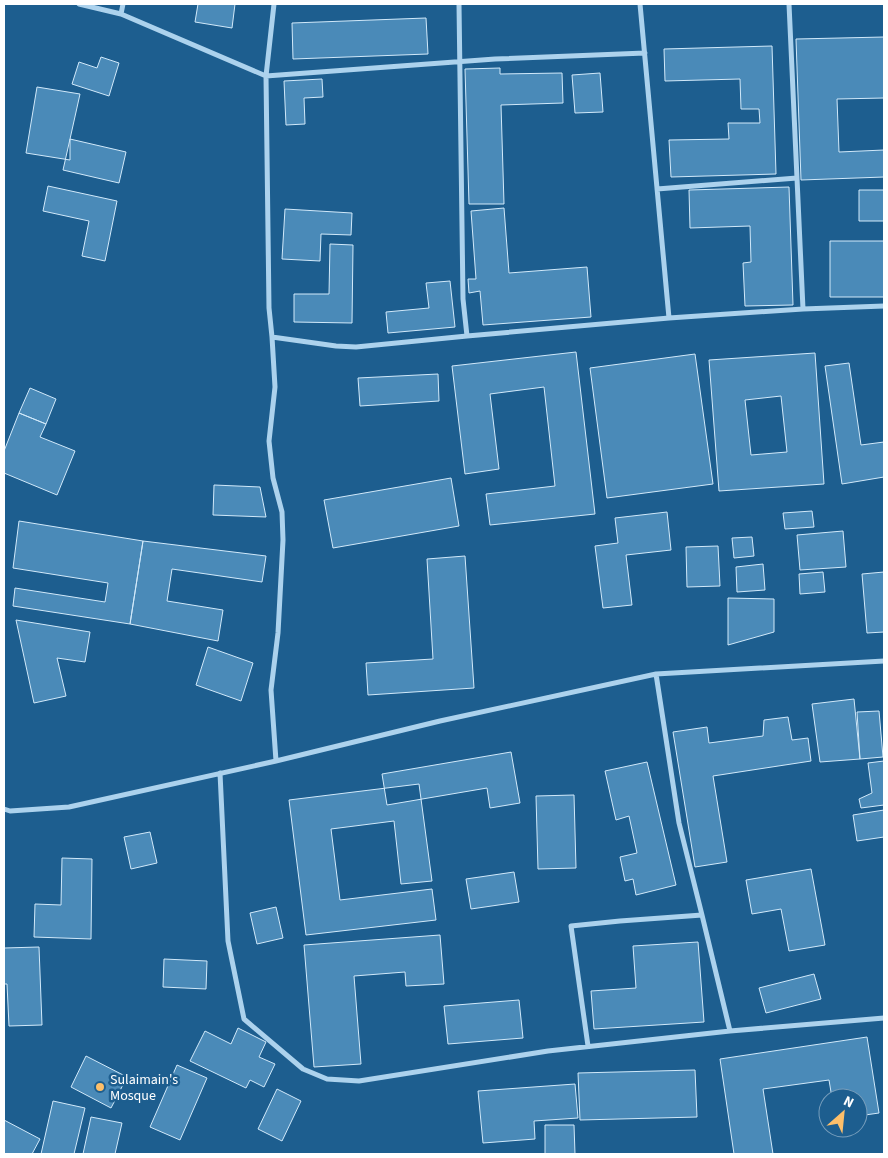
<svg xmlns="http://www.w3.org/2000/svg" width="888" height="1158" viewBox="0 0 888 1158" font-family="'Source Sans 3',sans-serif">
  <rect width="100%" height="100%" fill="#1d5e8f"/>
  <path fill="#4a8ab8" stroke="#d1e9fa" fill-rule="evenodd" d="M 198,4 L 235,4 L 232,28 L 195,22 Z
    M 426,18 L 428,54 L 293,59 L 292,23 Z
    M 884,37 L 884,98 L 837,99 L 839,152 L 884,150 L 884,177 L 801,180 L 796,39 Z
    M 772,46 L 776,174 L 671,177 L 669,140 L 729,139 L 728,123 L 760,123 L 759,109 L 741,109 L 740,79 L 665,81 L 664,49 Z
    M 101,57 L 119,63 L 109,96 L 72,84 L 79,62 L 97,68 Z
    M 500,68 L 500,74 L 562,73 L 563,103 L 501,105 L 504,204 L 469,204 L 465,69 Z
    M 600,73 L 603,112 L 575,113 L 572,75 Z
    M 322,79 L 323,97 L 304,98 L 305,124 L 286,125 L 284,81 Z
    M 37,87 L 80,94 L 70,139 L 70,160 L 26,153 Z
    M 70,139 L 126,152 L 119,183 L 63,170 Z
    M 48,186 L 117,201 L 105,261 L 82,256 L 89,221 L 43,211 Z
    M 789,187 L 793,305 L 745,306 L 743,263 L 751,262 L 750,226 L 690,228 L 689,190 Z
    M 859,190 L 884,190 L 884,221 L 859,221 Z
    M 504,208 L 509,273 L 587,267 L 591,317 L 483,325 L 480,291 L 469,293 L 468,279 L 476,279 L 471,211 Z
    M 285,209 L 352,213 L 351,235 L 321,234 L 320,261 L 282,259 Z
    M 830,241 L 884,241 L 884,297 L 830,297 Z
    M 330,244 L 353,245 L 352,323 L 294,322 L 294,294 L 329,294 Z
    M 450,281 L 455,327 L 388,333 L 386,312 L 429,308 L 426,283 Z
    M 576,352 L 595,514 L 490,525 L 486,494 L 555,486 L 544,387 L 490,394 L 499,469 L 465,474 L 452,366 Z
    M 815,353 L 824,484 L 719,491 L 709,360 ZM 781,396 L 787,452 L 751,455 L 745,400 Z
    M 695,354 L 713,484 L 607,498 L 590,368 Z
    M 849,363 L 861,445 L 884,442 L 884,477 L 842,484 L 825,366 Z
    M 438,374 L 439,401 L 360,406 L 358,378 Z
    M 30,388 L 56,399 L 46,424 L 19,413 Z
    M 19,413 L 46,424 L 40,437 L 75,451 L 57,495 L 4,473 L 4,451 Z
    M 451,478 L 459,526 L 333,548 L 324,500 Z
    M 214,485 L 260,487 L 266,517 L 213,515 Z
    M 812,511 L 814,527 L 785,529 L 783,513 Z
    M 667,512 L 671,550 L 626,555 L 632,605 L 603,608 L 595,546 L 618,543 L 615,518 Z
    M 19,521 L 143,541 L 130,624 L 13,606 L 15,588 L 105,602 L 108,583 L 13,568 Z
    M 843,531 L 846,567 L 800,570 L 797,535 Z
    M 752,537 L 754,556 L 734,558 L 732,538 Z
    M 143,541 L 266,556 L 262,582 L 172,569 L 167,601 L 223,610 L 218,641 L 130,624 Z
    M 718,546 L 720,586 L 687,587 L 686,547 Z
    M 465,556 L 474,688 L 368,695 L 366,663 L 433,659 L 427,559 Z
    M 763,564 L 765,590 L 737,592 L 736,567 Z
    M 823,572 L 825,592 L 800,594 L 799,574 Z
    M 884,572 L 884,632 L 867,633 L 862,574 Z
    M 728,598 L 774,599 L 774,632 L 728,645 Z
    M 16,620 L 90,632 L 85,662 L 57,658 L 66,696 L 34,703 Z
    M 208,647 L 253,663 L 241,701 L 196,685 Z
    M 854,699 L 860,759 L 820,762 L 812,704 Z
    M 879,711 L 883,757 L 860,759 L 857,712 Z
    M 788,717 L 792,740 L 808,738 L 811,761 L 713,776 L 727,862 L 695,867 L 673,732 L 707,727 L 709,743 L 763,736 L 764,720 Z
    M 511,752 L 520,803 L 490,808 L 487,788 L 387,805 L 382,774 Z
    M 884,761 L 884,805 L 861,808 L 859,799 L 872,793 L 868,763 Z
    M 647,762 L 676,885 L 636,895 L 633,879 L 625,881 L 620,857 L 637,853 L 629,816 L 616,820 L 605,771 Z
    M 419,784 L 432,881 L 401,884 L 394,821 L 331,829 L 340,900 L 432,889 L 436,920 L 306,935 L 289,800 Z
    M 574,795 L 576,868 L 538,869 L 536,796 Z
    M 884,810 L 884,837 L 857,841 L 853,815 Z
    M 150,832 L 157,863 L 131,869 L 124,837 Z
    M 62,858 L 92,859 L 91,939 L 34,937 L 35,904 L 61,905 Z
    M 811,869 L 825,945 L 789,951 L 781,909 L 752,914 L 746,880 Z
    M 514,872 L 519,902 L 471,909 L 466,879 Z
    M 276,907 L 283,938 L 257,944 L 250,913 Z
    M 440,935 L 444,984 L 406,986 L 405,972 L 354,976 L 361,1064 L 314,1067 L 304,945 Z
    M 698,942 L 704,1022 L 594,1029 L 591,991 L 636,988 L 633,946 Z
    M 39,947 L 42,1025 L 9,1026 L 7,984 L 4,984 L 4,948 Z
    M 164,959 L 207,961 L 206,989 L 163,987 Z
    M 814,974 L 821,999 L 766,1013 L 759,988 Z
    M 519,1000 L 523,1038 L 448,1044 L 444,1006 Z
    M 238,1028 L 266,1042 L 259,1057 L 275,1064 L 264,1087 L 250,1080 L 246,1088 L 190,1061 L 205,1031 L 231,1044 Z
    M 867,1037 L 879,1113 L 858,1116 L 858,1098 L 832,1098 L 829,1080 L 763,1089 L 773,1154 L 734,1154 L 720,1059 Z
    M 86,1056 L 127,1077 L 111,1108 L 71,1087 Z
    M 177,1065 L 207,1078 L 180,1140 L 150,1127 Z
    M 695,1070 L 697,1117 L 580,1120 L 578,1073 Z
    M 575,1084 L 578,1118 L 534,1121 L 535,1139 L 483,1143 L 478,1091 Z
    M 277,1089 L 301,1101 L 282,1141 L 258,1129 Z
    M 53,1101 L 85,1108 L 74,1154 L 41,1154 Z
    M 91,1117 L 122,1123 L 115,1154 L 83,1154 Z
    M 4,1120 L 40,1139 L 32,1154 L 4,1154 Z
    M 545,1125 L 574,1125 L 575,1154 L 545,1154 Z"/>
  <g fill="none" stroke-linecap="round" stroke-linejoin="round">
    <path stroke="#acd2ed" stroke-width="5" d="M 79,4 L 121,14 L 266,76 L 495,59 L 645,53
      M 274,4 L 266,76 L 269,308 L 272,337 L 336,346 L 356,347 L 467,336 L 669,318 L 803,309 L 884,306
      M 459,4 L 463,299 L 467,336
      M 640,4 L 669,318
      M 789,4 L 803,309
      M 121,14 L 123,4
      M 657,189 L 797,178
      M 272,337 L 275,387 L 269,441 L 273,478 L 282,512 L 283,540 L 278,633 L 271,690 L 276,761
      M 656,674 L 679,823 L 702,915
      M 220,773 L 228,941 L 244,1019 L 303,1069 L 327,1079 L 359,1081 L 548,1051 L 730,1031 L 884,1018
      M 4,809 L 10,811 L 69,807 L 276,761 L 440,721 L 656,674 L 884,661
      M 588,1046 L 571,926 L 620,921 L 702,915 L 730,1031"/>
  </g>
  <circle fill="#fdbf6a" stroke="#1d5e8f" stroke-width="2" cx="100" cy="1087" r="5"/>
  <g text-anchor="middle" stroke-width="5" stroke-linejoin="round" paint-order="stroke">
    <g font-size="14" fill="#fff" stroke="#1d5e8f" text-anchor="start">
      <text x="110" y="1084">Sulaimain's<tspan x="110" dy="16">Mosque</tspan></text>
    </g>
  </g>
  <rect width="888" height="1158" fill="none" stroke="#ffffff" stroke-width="10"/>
  <g transform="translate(843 1113) rotate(27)"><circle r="24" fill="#1d5e8f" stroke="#779ebc"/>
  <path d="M0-4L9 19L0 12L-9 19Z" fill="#fdbf6a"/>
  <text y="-8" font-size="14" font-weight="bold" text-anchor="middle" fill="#ffffff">N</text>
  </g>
</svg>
